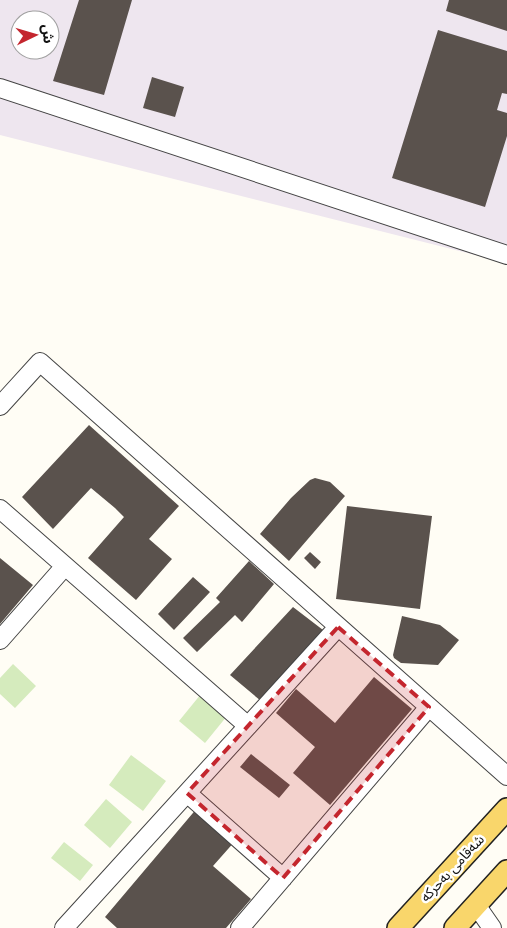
<svg xmlns="http://www.w3.org/2000/svg" width="507" height="928" viewBox="0 0 507 928" font-family="Georgia,'Noto Sans Arabic',serif">
  <rect width="100%" height="100%" fill="#fffdf5"/>
  <path fill="#eee6ef" fill-rule="evenodd" d="M 0,0 L 507,0 L 507,263 L 0,135 ZM 20,20 L 50,20 L 50,50 L 20,50 Z"/>
  <path fill="#d5ebbd" d="M 13,664 L 36,686 L 15,708 L 0,694 L 0,678 Z
    M 201,694 L 227,716 L 205,743 L 179,721 Z
    M 131,755 L 166,781 L 143,811 L 109,785 Z
    M 106,799 L 132,822 L 110,848 L 84,825 Z
    M 64,842 L 93,865 L 80,881 L 51,858 Z"/>
  <path fill="#5a524d" d="M 79,0 L 132,0 L 104,95 L 53,81 Z
    M 449,0 L 507,0 L 507,31 L 446,11 Z
    M 438,30 L 507,51 L 507,94 L 502,93 L 497,110 L 507,113 L 507,136 L 485,207 L 392,178 Z
    M 152,77 L 184,87 L 175,117 L 143,108 Z
    M 89,425 L 179,506 L 149,539 L 172,559 L 136,600 L 88,558 L 124,517 L 115,508 L 91,488 L 53,529 L 22,497 Z
    M 315,478 L 330,482 L 345,496 L 289,561 L 260,534 L 291,498 L 310,480 Z
    M 347,506 L 432,516 L 420,609 L 336,599 Z
    M 310,552 L 321,562 L 315,569 L 304,558 Z
    M 0,558 L 33,585 L 0,624 Z
    M 249,561 L 274,584 L 242,622 L 235,615 L 197,652 L 183,638 L 220,602 L 216,598 Z
    M 193,577 L 210,592 L 174,630 L 158,614 Z
    M 293,607 L 323,630 L 261,701 L 230,675 Z
    M 402,616 L 440,625 L 459,640 L 438,665 L 401,663 L 394,658 L 393,655 Z
    M 374,677 L 412,709 L 330,805 L 293,773 L 315,747 L 276,713 L 296,689 L 335,723 Z
    M 251,754 L 290,785 L 279,798 L 240,767 Z
    M 198,807 L 236,840 L 213,866 L 251,899 L 226,928 L 117,928 L 105,917 Z"/>
  <g fill="none" stroke-linecap="round" stroke-linejoin="round">
    <defs>
      <path id="minor" d="M 0,88 L 507,255
        M 0,406 L 40,362 L 507,776
        M 0,509 L 248,726
        M 0,640 L 65,566
        M 187,793 L 283,878
        M 476,905 L 492,928
        M 64,928 L 338,627
        M 240,928 L 429,707"/>
      <path id="major" d="M 398,928 L 507,809
        M 455,928 L 507,871"/>
    </defs>
    <use href="#minor" stroke="#444" stroke-width="20"/>
    <use href="#major" stroke="#222" stroke-width="24"/>
    <use href="#minor" stroke="#fff" stroke-width="18"/>
    <use href="#major" stroke="#f9d66b" stroke-width="21"/>
  </g>
  <path fill="#c4262e" fill-opacity="0.2" stroke="#c4262e" stroke-width="4" stroke-dasharray="10 6" stroke-linejoin="round" d="M 338,627 L 429,707 L 283,878 L 187,793 Z"/>
  <g text-anchor="middle" stroke-width="5" stroke-linejoin="round" paint-order="stroke">
    <g font-size="14" fill="#111" stroke="#fff">
      <text transform="translate(452 868) rotate(-47)" y="5">شەقامی بەحرکە</text>
    </g>
  </g>
  <g transform="translate(35 35) rotate(85)"><circle r="24" fill="#ffffff" stroke="#a0a0a0"/>
  <path d="M0-4L9 19L0 12L-9 19Z" fill="#c4262e"/>
  <text y="-8" font-size="14" font-weight="bold" text-anchor="middle" fill="#111111">ش</text>
  </g>
</svg>
